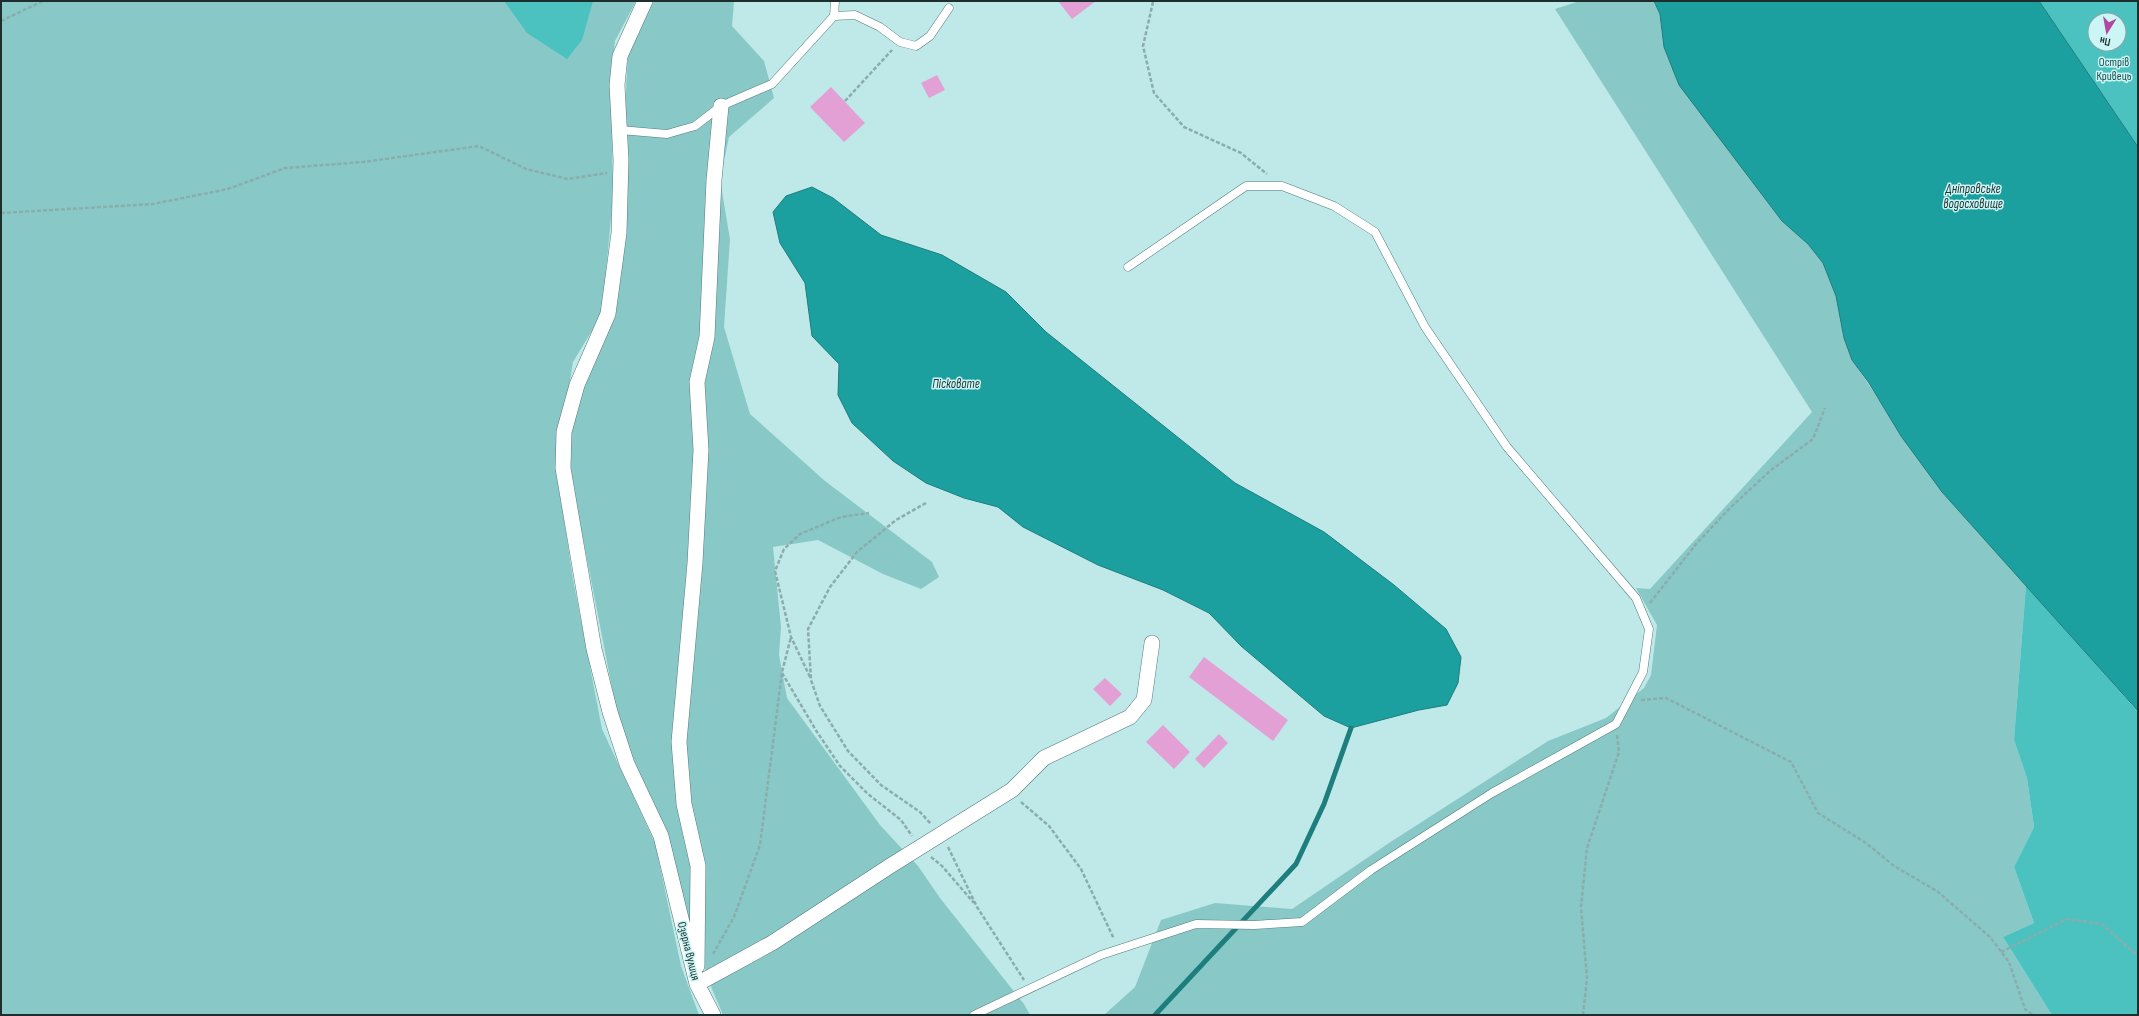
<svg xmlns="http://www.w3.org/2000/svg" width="2139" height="1016" viewBox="0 0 2139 1016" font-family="'Sofia Sans Condensed',sans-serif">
  <rect width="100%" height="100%" fill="#bee9e8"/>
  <path fill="#88c9c7" d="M 1,1 L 636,1 L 615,41 L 611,80 L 613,197 L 602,314 L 573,362 L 556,466 L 573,579 L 602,729 L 655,843 L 681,966 L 699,1015 L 1,1015 Z
    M 654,1 L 734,1 L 732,26 L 764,61 L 774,98 L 729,137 L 720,180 L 730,239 L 724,327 L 750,414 L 825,481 L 932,562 L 939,577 L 921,589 L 883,574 L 818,540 L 773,547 L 781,627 L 779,655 L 787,698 L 880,825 L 918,866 L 940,898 L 1024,1004 L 1030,1015 L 723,1015 L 712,989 L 683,901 L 668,837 L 620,729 L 569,466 L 570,429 L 586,376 L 613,317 L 628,54 Z
    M 1580,1 L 1654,1 L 1660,14 L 1664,47 L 1709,123 L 1782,221 L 1808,244 L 1823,263 L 1836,296 L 1844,338 L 1852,360 L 1942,492 L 2026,585 L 2014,740 L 2027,778 L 2034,827 L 2014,867 L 2034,923 L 2003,937 L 2052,1015 L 1104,1015 L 1135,987 L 1161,920 L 1215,903 L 1292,909 L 1392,841 L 1548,741 L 1606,718 L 1644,688 L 1651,675 L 1657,625 L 1636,588 L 1650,589 L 1812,412 L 1555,9 Z"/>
  <path fill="#4bc1c0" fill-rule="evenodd" d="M 504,1 L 593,1 L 582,40 L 567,59 L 527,33 Z
    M 2039,1 L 2138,1 L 2138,147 ZM 2095,20 L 2119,20 L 2119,44 L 2095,44 Z
    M 2026,585 L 2138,712 L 2138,1015 L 2052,1015 L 2003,937 L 2034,923 L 2014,867 L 2034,827 L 2027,778 L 2014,740 Z"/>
  <path fill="#1ca09f" stroke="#1d7e7d" d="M 1654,1 L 2039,1 L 2138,147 L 2138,711 L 1942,492 L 1901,436 L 1869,383 L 1852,360 L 1844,338 L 1836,296 L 1823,263 L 1808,244 L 1782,221 L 1679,85 L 1664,47 L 1660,14 Z
    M 812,187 L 833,198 L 881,235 L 942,255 L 1006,292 L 1046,332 L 1235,483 L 1324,532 L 1394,585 L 1446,629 L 1461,657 L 1458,683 L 1447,705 L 1419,710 L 1351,728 L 1324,716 L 1241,646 L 1209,613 L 1163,590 L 1098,565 L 1023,527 L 998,507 L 964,498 L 926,483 L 893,461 L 852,423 L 838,395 L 839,364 L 812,336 L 805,283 L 780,243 L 773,212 L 786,196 Z"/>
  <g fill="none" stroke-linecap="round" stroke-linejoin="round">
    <path stroke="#1d7e7d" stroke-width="5" d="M 1155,1015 L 1296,864 L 1324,804 L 1351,728"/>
  </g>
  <path fill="#e3a0d4" d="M 1058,1 L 1096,1 L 1072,19 Z
    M 937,75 L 945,90 L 929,98 L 921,83 Z
    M 831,87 L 865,123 L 844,142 L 810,107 Z
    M 1204,657 L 1288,720 L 1273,741 L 1189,677 Z
    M 1105,678 L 1122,694 L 1110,706 L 1093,689 Z
    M 1163,725 L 1190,752 L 1174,769 L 1146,742 Z
    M 1219,734 L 1228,743 L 1204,768 L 1195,759 Z"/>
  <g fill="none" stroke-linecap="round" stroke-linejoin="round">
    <defs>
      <path id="service" d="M 834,16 L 855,15 L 880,27 L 900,42 L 916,46 L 930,36 L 949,8
        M 620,130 L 667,134 L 695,126 L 721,106 L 772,84 L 834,16 L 835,1
        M 974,1015 L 1101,955 L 1196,924 L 1254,925 L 1302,922 L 1371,870 L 1492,793 L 1616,724 L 1643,672 L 1649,629 L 1636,598 L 1507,447 L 1425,327 L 1375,232 L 1334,206 L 1282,186 L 1246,186 L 1128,267"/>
      <path id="minor" d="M 645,1 L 620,56 L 617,85 L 621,160 L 619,233 L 608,314 L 577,385 L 564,432 L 563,468 L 594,649 L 610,712 L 627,764 L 661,836 L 697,984 L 713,1015
        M 697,966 L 698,866 L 684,804 L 679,742 L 695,563 L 701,450 L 697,382 L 707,337 L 714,180 L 721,106
        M 697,984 L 772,943 L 890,866 L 1012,790 L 1044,758 L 1130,717 L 1144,700 L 1152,643"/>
    </defs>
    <use href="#service" stroke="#537b7a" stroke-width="9"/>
    <use href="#minor" stroke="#537b7a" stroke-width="16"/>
    <path stroke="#8aadac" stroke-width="2.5" stroke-dasharray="4 2" stroke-linecap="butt" d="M 1153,2 L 1143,46 L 1154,93 L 1184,127 L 1241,153 L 1267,174
      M 1,21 L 43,1
      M 845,101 L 892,50
      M 1,213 L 153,204 L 228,189 L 285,168 L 363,162 L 479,146 L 526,169 L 568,179 L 607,173
      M 926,503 L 896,520 L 857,552 L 830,587 L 808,629 L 811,680 L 820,706 L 848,751 L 881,785 L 920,812 L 931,824
      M 1650,603 L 1696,544 L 1730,508 L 1771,470 L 1813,439 L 1825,408
      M 782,673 L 817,732 L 840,766 L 868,794 L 901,820 L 912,836
      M 810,677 L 791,637 L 775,571 L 784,549 L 800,534 L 841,517 L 869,513
      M 1641,700 L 1666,698 L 1791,762 L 1818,813 L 1866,843 L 1894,866 L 1937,891 L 1990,937 L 2009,962 L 2025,1009 L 2033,1015
      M 1021,802 L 1049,826 L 1081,869 L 1114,939
      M 948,847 L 977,907 L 1024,980
      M 931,857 L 942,866 L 974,903
      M 2001,952 L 2067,919 L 2102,924 L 2138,956
      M 713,954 L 734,917 L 760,845 L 782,672 L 791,637
      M 1583,1015 L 1587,979 L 1581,907 L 1587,848 L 1619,752 L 1617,735"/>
    <use href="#service" stroke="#fff" stroke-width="8"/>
    <use href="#minor" stroke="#fff" stroke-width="15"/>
  </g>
  <g text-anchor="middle" stroke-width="3" stroke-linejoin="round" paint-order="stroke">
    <g font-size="12" fill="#1c4f4f" stroke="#cbf6f5">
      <text x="2114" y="66">Острів<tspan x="2114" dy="14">Кривець</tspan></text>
    </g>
    <g font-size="12" fill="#1e2e2e" stroke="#cbf6f5">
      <text transform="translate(689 951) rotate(76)" y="4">Озерна вулиця</text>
    </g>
    <g font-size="13" font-style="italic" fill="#1d3231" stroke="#cbf6f5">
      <text x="1973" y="193">Дніпровське<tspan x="1973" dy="15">водосховище</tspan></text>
      <text x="956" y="388">Пісковате</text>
    </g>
  </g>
  <rect width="2139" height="1016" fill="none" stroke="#1e2e2e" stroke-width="4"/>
  <g transform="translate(2107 32) rotate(191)"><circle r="19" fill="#cbf6f5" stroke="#86a6a5"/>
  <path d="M0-3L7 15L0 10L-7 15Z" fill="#b445a2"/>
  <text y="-6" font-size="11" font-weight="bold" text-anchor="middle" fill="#1e2e2e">Пн</text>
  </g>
</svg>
